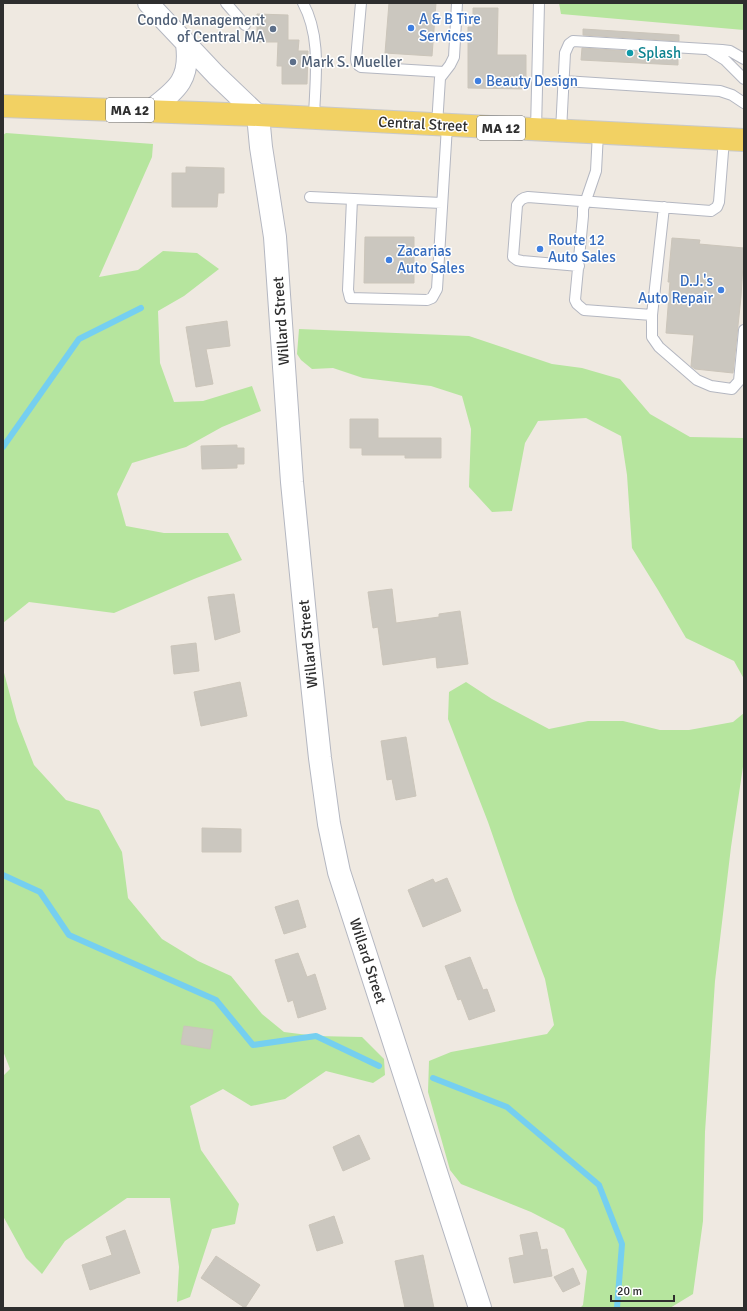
<svg xmlns="http://www.w3.org/2000/svg" width="747" height="1311" viewBox="0 0 747 1311" font-family="Signika,sans-serif">
  <rect width="100%" height="100%" fill="#efe9e1"/>
  <path fill="#b6e59e" d="M 559,3 L 744,3 L 744,30 L 561,14 Z
    M 6,133 L 153,144 L 152,157 L 99,277 L 138,270 L 163,251 L 197,253 L 219,269 L 184,296 L 158,311 L 160,363 L 174,402 L 203,401 L 252,386 L 261,411 L 222,427 L 186,447 L 132,463 L 117,494 L 126,526 L 164,533 L 228,533 L 242,560 L 194,579 L 114,613 L 29,602 L 3,623 L 3,135 Z
    M 299,329 L 469,336 L 552,364 L 582,368 L 620,379 L 650,414 L 690,437 L 744,438 L 744,679 L 734,661 L 686,638 L 658,590 L 632,548 L 627,475 L 621,436 L 586,418 L 538,421 L 525,443 L 512,511 L 492,512 L 469,487 L 471,429 L 462,396 L 431,386 L 363,378 L 333,368 L 312,369 L 301,360 L 297,354 Z
    M 3,669 L 17,721 L 34,765 L 66,800 L 99,810 L 122,852 L 128,898 L 162,939 L 198,961 L 231,976 L 262,1014 L 284,1032 L 316,1036 L 362,1037 L 384,1059 L 385,1075 L 373,1083 L 326,1071 L 285,1099 L 251,1106 L 223,1089 L 190,1106 L 201,1150 L 239,1204 L 235,1224 L 212,1229 L 190,1297 L 177,1302 L 179,1267 L 170,1198 L 127,1198 L 65,1241 L 42,1274 L 26,1258 L 3,1216 L 3,1076 L 10,1069 L 3,1051 Z
    M 466,682 L 492,699 L 549,729 L 588,721 L 623,721 L 660,730 L 689,730 L 733,722 L 744,713 L 744,760 L 731,847 L 715,981 L 705,1132 L 703,1221 L 693,1294 L 670,1308 L 580,1308 L 583,1305 L 587,1271 L 564,1229 L 531,1212 L 461,1184 L 450,1170 L 428,1092 L 429,1061 L 451,1052 L 547,1034 L 554,1025 L 545,979 L 515,900 L 488,822 L 448,719 L 449,692 Z"/>
  <g fill="none" stroke-linecap="round" stroke-linejoin="round">
    <path stroke="#75cff0" stroke-width="6" d="M 3,447 L 79,339 L 141,308
      M 3,875 L 40,892 L 69,935 L 216,1000 L 253,1045 L 316,1036 L 379,1066
      M 433,1078 L 507,1107 L 599,1185 L 622,1244 L 617,1308"/>
  </g>
  <path fill="#cbc7bf" stroke="#cbc5ba" d="M 389,3 L 436,3 L 432,56 L 385,53 Z
    M 473,8 L 498,8 L 497,55 L 526,55 L 526,89 L 468,88 L 468,27 L 473,27 Z
    M 257,14 L 288,15 L 288,40 L 299,40 L 298,51 L 308,51 L 307,84 L 282,84 L 282,66 L 277,66 L 278,42 L 257,42 Z
    M 583,29 L 679,35 L 679,41 L 583,35 Z
    M 582,48 L 678,54 L 678,65 L 581,60 Z
    M 186,167 L 224,168 L 224,193 L 218,193 L 217,207 L 172,207 L 172,173 L 186,173 Z
    M 365,237 L 414,237 L 414,283 L 364,283 Z
    M 672,238 L 700,240 L 699,244 L 744,248 L 741,297 L 733,373 L 695,369 L 691,366 L 694,335 L 666,333 L 670,282 L 668,282 Z
    M 227,321 L 230,346 L 206,349 L 213,384 L 196,387 L 186,327 Z
    M 350,419 L 378,419 L 378,438 L 441,438 L 441,458 L 405,458 L 405,455 L 362,455 L 362,448 L 350,448 Z
    M 237,445 L 237,448 L 244,448 L 244,464 L 237,464 L 237,468 L 202,469 L 201,446 Z
    M 392,589 L 396,623 L 439,617 L 439,614 L 460,611 L 468,664 L 437,668 L 436,657 L 383,665 L 378,627 L 373,628 L 368,592 Z
    M 234,594 L 240,632 L 215,640 L 208,597 Z
    M 196,643 L 199,671 L 174,674 L 171,646 Z
    M 240,682 L 247,716 L 201,726 L 194,692 Z
    M 406,737 L 416,796 L 396,800 L 392,779 L 387,780 L 381,741 Z
    M 202,828 L 241,829 L 241,852 L 202,852 Z
    M 447,878 L 461,911 L 423,927 L 408,890 L 433,879 L 435,883 Z
    M 298,900 L 306,927 L 284,934 L 275,907 Z
    M 298,953 L 307,977 L 315,974 L 326,1009 L 298,1018 L 293,1000 L 288,1002 L 275,960 Z
    M 470,957 L 483,990 L 487,989 L 495,1011 L 469,1020 L 461,999 L 458,1000 L 445,966 Z
    M 184,1026 L 213,1030 L 210,1049 L 181,1044 Z
    M 359,1135 L 370,1159 L 343,1171 L 333,1147 Z
    M 334,1216 L 343,1243 L 317,1251 L 309,1225 Z
    M 125,1230 L 140,1273 L 90,1290 L 82,1265 L 112,1255 L 106,1237 Z
    M 537,1232 L 541,1250 L 547,1249 L 552,1276 L 514,1283 L 509,1258 L 524,1255 L 520,1235 Z
    M 423,1255 L 434,1308 L 405,1308 L 395,1261 Z
    M 216,1256 L 260,1285 L 245,1308 L 201,1278 Z
    M 573,1268 L 580,1284 L 563,1292 L 554,1277 Z"/>
  <g fill="none" stroke-linecap="round" stroke-linejoin="round">
    <defs>
      <path id="service" d="M 226,3 L 245,25
        M 303,3 C 322,38 315,80 314,118
        M 361,3 L 356,59 C 356,63 357,65 361,67 L 444,72
        M 709,50 L 725,60 L 744,79
        M 564,81 L 720,91 L 732,95 L 744,103
        M 437,125 L 440,78 L 450,65 L 454,57 L 457,3
        M 536,130 L 539,3
        M 561,131 L 565,53 L 569,44 L 573,41 L 722,50 L 730,51 L 744,59
        M 598,133 L 596,171 L 583,209 L 583,216 L 575,300 L 577,304 L 584,310 L 652,315
        M 310,197 L 442,203
        M 352,199 L 348,290 L 350,298 L 427,300 L 432,298 L 437,289 L 447,126
        M 664,207 L 652,315 L 652,337 L 659,347 L 697,380 L 711,386 L 732,389 L 739,381 L 744,330
        M 579,266 L 522,261 L 517,260 L 513,257 L 517,205 C 520,200 522,198 528,197 L 711,211 L 717,207 L 719,202 L 724,139"/>
      <path id="minor" d="M 148,3 L 216,75 L 258,115
        M 149,111 C 176,90 191,81 186,44"/>
      <path id="tertiary" d="M 258,115 L 261,147 L 275,237 L 292,482 L 308,646 L 320,758 L 329,824 L 339,872 L 480,1308"/>
      <path id="primary" d="M 3,106 L 258,115 L 744,140"/>
    </defs>
    <use href="#service" stroke="#b4b7c1" stroke-width="12"/>
    <use href="#minor" stroke="#b4b7c1" stroke-width="22"/>
    <use href="#tertiary" stroke="#b4b7c1" stroke-width="24"/>
    <use href="#primary" stroke="#c9c9c9" stroke-width="24"/>
    <use href="#service" stroke="#fff" stroke-width="10"/>
    <use href="#minor" stroke="#fff" stroke-width="20"/>
    <use href="#tertiary" stroke="#fff" stroke-width="22"/>
    <use href="#primary" stroke="#f2d163" stroke-width="22"/>
  </g>
  <g fill="#3f7fe0" stroke="#fff" stroke-width="1.5">
    <circle cx="411" cy="28" r="4"/>
    <circle cx="478" cy="81" r="4"/>
    <circle cx="540" cy="249" r="4"/>
    <circle cx="389" cy="260" r="4"/>
    <circle cx="721" cy="290" r="4"/>
  </g>
  <g fill="#5c6f8a" stroke="#fff" stroke-width="1.5">
    <circle cx="273" cy="29" r="4"/>
    <circle cx="293" cy="62" r="4"/>
  </g>
  <circle fill="#0f9aa8" stroke="#fff" stroke-width="1.5" cx="630" cy="53" r="4"/>
  <g text-anchor="middle" stroke-width="3" stroke-linejoin="round" paint-order="stroke">
    <g fill="#fff" stroke="#6d6d6d" stroke-width="1">
      <rect x="106" y="98" width="48" height="24" rx="3"/>
      <rect x="477" y="116" width="48" height="24" rx="3"/>
    </g>
    <g font-size="14" font-weight="bold" fill="#2e2e2e">
      <text x="130" y="115">MA 12</text>
      <text x="501" y="133">MA 12</text>
    </g>
    <g font-size="15" fill="#366cbe" stroke="#fff" text-anchor="start">
      <text x="419" y="24">A &amp; B Tire<tspan x="419" dy="17">Services</tspan></text>
      <text x="486" y="86">Beauty Design</text>
      <text x="548" y="245">Route 12<tspan x="548" dy="17">Auto Sales</tspan></text>
      <text x="397" y="256">Zacarias<tspan x="397" dy="17">Auto Sales</tspan></text>
      <text x="713" y="286" text-anchor="end">D.J.'s<tspan x="713" dy="17">Auto Repair</tspan></text>
    </g>
    <g font-size="15" fill="#4e5e75" stroke="#fff" text-anchor="end">
      <text x="265" y="25">Condo Management<tspan x="265" dy="17">of Central MA</tspan></text>
      <text x="301" y="67" text-anchor="start">Mark S. Mueller</text>
    </g>
    <g font-size="15" fill="#0d838f" stroke="#fff" text-anchor="start">
      <text x="638" y="58">Splash</text>
    </g>
    <g font-size="15" fill="#2e2e2e" stroke="#fff">
      <text transform="translate(423 124) rotate(3)" y="5">Central Street</text>
      <text transform="translate(281 321) rotate(-94)" y="5">Willard Street</text>
      <text transform="translate(308 644) rotate(-96)" y="5">Willard Street</text>
      <text transform="translate(368 961) rotate(72)" y="5">Willard Street</text>
    </g>
  </g>
  <rect width="747" height="1311" fill="none" stroke="#2e2e2e" stroke-width="8"/>
  <path d="M611 1295v6h63v-6" fill="none" stroke="#2e2e2e" stroke-width="2"/>
  <text x="617" y="1295" font-size="12" fill="#2e2e2e" stroke="#ffffff" stroke-width="3" paint-order="stroke">20 m</text>
</svg>
